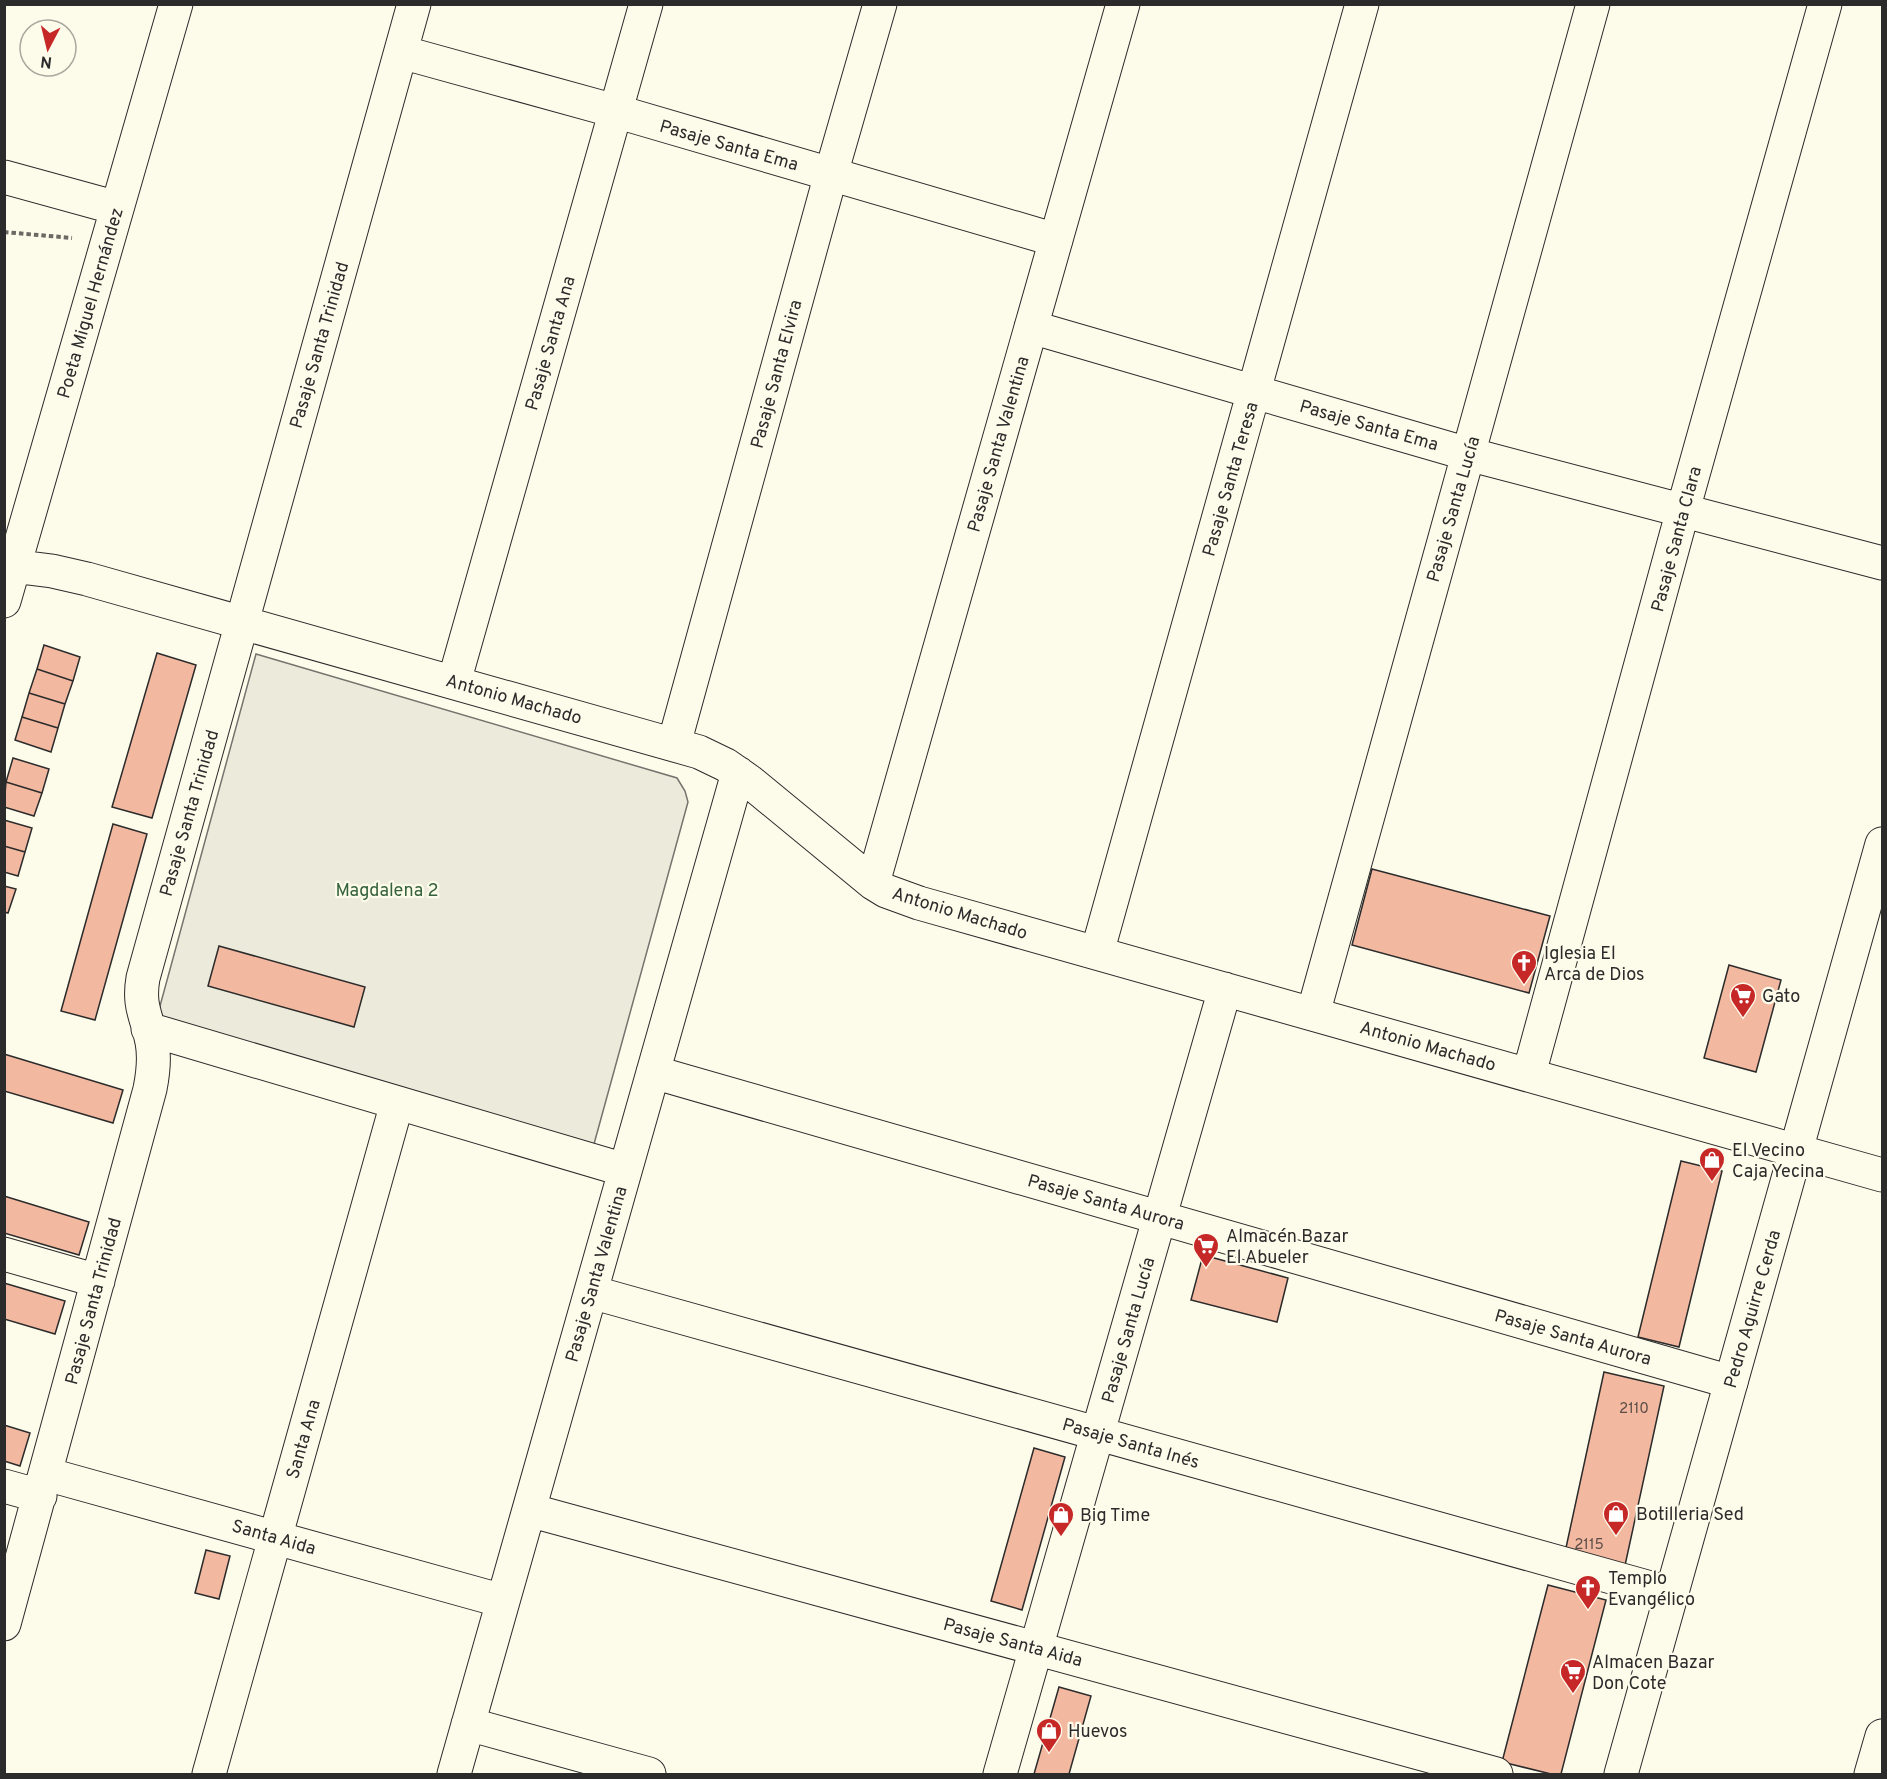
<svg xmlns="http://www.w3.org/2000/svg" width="1887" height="1779" viewBox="0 0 1887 1779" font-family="Overpass,sans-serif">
  <rect width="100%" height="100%" fill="#fdfbea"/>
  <path fill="#ecebdb" stroke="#74746e" stroke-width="1.5" d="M 256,654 L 677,778 L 685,791 L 688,802 L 594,1144 L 157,1017 Z"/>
  <path fill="#f2b8a0" stroke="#2b2b2b" stroke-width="1.5" d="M 44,645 L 80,657 L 73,681 L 37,669 Z
    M 157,653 L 196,665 L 152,818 L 112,807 Z
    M 37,669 L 73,681 L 65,704 L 29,693 Z
    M 29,693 L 65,704 L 58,728 L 22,717 Z
    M 22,717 L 58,728 L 51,752 L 15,740 Z
    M 13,758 L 49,769 L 42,793 L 6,782 Z
    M 6,782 L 42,793 L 34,816 L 4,807 Z
    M 4,820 L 32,828 L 25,852 L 4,846 Z
    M 113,824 L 147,834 L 95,1020 L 61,1011 Z
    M 4,846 L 25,852 L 18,876 L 4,872 Z
    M 1372,869 L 1550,916 L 1529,993 L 1352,945 Z
    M 4,886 L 16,889 L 8,913 L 4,912 Z
    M 219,946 L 365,987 L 354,1027 L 208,986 Z
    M 1729,965 L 1781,980 L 1756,1072 L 1704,1058 Z
    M 4,1054 L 123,1090 L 113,1123 L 4,1091 Z
    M 1681,1161 L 1722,1171 L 1679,1347 L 1638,1337 Z
    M 4,1196 L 89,1222 L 79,1255 L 4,1233 Z
    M 1203,1255 L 1288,1278 L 1277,1322 L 1191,1300 Z
    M 4,1283 L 65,1301 L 55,1334 L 4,1319 Z
    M 1604,1372 L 1664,1386 L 1624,1570 L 1564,1557 Z
    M 4,1425 L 30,1433 L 20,1466 L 4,1461 Z
    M 1034,1448 L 1065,1457 L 1022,1610 L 991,1601 Z
    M 206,1550 L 230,1556 L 219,1599 L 195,1593 Z
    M 1548,1585 L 1606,1600 L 1561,1774 L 1551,1774 L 1502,1762 Z
    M 1059,1687 L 1091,1696 L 1069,1774 L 1034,1774 Z"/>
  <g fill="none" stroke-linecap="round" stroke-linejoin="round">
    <defs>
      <path id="minor" d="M 401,52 L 615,111 L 1056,240
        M 4,177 L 117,208
        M 1031,327 L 1468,454 L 1882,563
        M 4,565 L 52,571 L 87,579 L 699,752 L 726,765 L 749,781 L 873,883 L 886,891 L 919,903 L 1882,1175
        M 4,601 L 176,4
        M 454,682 L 646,4
        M 674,744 L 831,174 L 880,4
        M 873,883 L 1123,4
        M 1097,953 L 1362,4
        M 1313,1014 L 1593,4
        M 148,1029 L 625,1170
        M 653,1072 L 1731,1382
        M 1529,1074 L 1683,510 L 1825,4
        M 4,1254 L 98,1281
        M 591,1292 L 1672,1594
        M 46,1474 L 503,1601
        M 4,1486 L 40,1496
        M 529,1510 L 1496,1774
        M 4,1624 L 150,1089 C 153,1074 155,1058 152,1042 C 147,1016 138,1007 143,978 L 414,4
        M 468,1724 L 649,1774
        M 209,1774 L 397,1103
        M 454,1774 L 738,773
        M 1000,1774 L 1225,989
        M 1871,1774 L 1882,1736"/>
      <path id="tertiary" d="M 1621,1774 L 1882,844"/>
    </defs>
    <use href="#minor" stroke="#2b2b2b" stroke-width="35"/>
    <use href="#tertiary" stroke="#2b2b2b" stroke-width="35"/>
    <path stroke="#6a6964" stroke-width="4" stroke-dasharray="4.5 3" stroke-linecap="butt" d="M 4,232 L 72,238"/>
    <use href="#minor" stroke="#fdfbea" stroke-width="33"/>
    <use href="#tertiary" stroke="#fdfbea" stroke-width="33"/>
  </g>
  <defs>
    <symbol id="church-pin" viewBox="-11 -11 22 30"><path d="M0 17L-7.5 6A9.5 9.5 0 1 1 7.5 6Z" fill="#c62828" stroke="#fdfbea"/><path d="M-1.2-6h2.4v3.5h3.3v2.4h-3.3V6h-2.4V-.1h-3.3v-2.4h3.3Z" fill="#fff"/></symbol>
    <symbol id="supermarket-pin" viewBox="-11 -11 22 30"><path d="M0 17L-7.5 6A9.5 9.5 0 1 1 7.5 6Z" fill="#c62828" stroke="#fdfbea"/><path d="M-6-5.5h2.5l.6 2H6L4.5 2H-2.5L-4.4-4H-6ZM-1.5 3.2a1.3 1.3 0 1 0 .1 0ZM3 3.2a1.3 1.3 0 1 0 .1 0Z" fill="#fff"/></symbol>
    <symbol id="shop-pin" viewBox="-11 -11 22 30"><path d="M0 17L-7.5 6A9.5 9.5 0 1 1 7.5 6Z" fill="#c62828" stroke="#fdfbea"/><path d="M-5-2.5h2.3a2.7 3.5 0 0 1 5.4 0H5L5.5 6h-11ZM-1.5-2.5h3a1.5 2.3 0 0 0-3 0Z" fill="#fff"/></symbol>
  </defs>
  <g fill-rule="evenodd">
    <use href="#church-pin" x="1509" y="948" width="30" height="40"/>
    <use href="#supermarket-pin" x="1728" y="981" width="30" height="40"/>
    <use href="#shop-pin" x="1697" y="1145" width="30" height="40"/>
    <use href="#supermarket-pin" x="1191" y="1231" width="30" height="40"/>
    <use href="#shop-pin" x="1601" y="1499" width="30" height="40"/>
    <use href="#shop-pin" x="1046" y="1500" width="30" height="40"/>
    <use href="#church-pin" x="1573" y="1573" width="30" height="40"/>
    <use href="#supermarket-pin" x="1558" y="1657" width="30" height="40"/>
    <use href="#shop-pin" x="1034" y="1716" width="30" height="40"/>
  </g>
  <g text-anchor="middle" stroke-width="4.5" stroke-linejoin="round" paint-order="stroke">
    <g font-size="15" fill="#5d4e48">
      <text x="1634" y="1413">2110</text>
      <text x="1589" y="1549">2115</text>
    </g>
    <g font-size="18" fill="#2b2b2b" stroke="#fdfbea">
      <text transform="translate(729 145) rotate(16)" y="6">Pasaje Santa Ema</text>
      <text transform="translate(90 303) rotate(-74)" y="6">Poeta Miguel Hernández</text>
      <text transform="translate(550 343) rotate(-74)" y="6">Pasaje Santa Ana</text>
      <text transform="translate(319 345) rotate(-74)" y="6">Pasaje Santa Trinidad</text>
      <text transform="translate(776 374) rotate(-75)" y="6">Pasaje Santa Elvira</text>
      <text transform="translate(1369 425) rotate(16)" y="6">Pasaje Santa Ema</text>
      <text transform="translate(998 444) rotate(-74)" y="6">Pasaje Santa Valentina</text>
      <text transform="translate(1230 479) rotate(-74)" y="6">Pasaje Santa Teresa</text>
      <text transform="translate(1453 509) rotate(-74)" y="6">Pasaje Santa Lucía</text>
      <text transform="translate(1676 539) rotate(-75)" y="6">Pasaje Santa Clara</text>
      <text transform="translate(514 699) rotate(16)" y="6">Antonio Machado</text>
      <text transform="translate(189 813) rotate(-74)" y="6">Pasaje Santa Trinidad</text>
      <text transform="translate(960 913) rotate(17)" y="6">Antonio Machado</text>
      <text transform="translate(1428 1046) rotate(16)" y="6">Antonio Machado</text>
      <text transform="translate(1106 1202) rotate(16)" y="6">Pasaje Santa Aurora</text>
      <text transform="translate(596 1274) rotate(-74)" y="6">Pasaje Santa Valentina</text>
      <text transform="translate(93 1301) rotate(-75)" y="6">Pasaje Santa Trinidad</text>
      <text transform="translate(1752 1309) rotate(-74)" y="6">Pedro Aguirre Cerda</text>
      <text transform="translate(1128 1330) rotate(-74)" y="6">Pasaje Santa Lucía</text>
      <text transform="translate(1573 1337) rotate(16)" y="6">Pasaje Santa Aurora</text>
      <text transform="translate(303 1439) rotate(-74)" y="6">Santa Ana</text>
      <text transform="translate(1131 1443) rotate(16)" y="6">Pasaje Santa Inés</text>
      <text transform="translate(274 1537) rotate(16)" y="6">Santa Aida</text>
      <text transform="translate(1013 1642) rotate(15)" y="6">Pasaje Santa Aida</text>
    </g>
    <g font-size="18" fill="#34623c" stroke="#fdfbea">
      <text x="387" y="896">Magdalena 2</text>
    </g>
    <g font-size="18" fill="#2b2b2b" stroke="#fdfbea" text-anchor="start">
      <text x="1544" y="959">Iglesia El<tspan x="1544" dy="21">Arca de Dios</tspan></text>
      <text x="1762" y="1002">Gato</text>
      <text x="1732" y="1156">El Vecino<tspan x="1732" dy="21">Caja Yecina</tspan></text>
      <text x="1226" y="1242">Almacén Bazar<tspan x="1226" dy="21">El Abueler</tspan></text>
      <text x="1636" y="1520">Botilleria Sed</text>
      <text x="1080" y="1521">Big Time</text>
      <text x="1608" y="1584">Templo<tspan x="1608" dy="21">Evangélico</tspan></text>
      <text x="1592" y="1668">Almacen Bazar<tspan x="1592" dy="21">Don Cote</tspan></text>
      <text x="1068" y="1737">Huevos</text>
    </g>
  </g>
  <rect width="1887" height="1779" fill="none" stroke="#2b2b2b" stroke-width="12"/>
  <g transform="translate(48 48) rotate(187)"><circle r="28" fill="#fdfbea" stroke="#a9a89e" stroke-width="1.5"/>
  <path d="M0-4.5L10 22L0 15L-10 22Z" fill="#c62828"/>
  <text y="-9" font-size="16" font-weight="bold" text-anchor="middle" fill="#2b2b2b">N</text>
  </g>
</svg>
